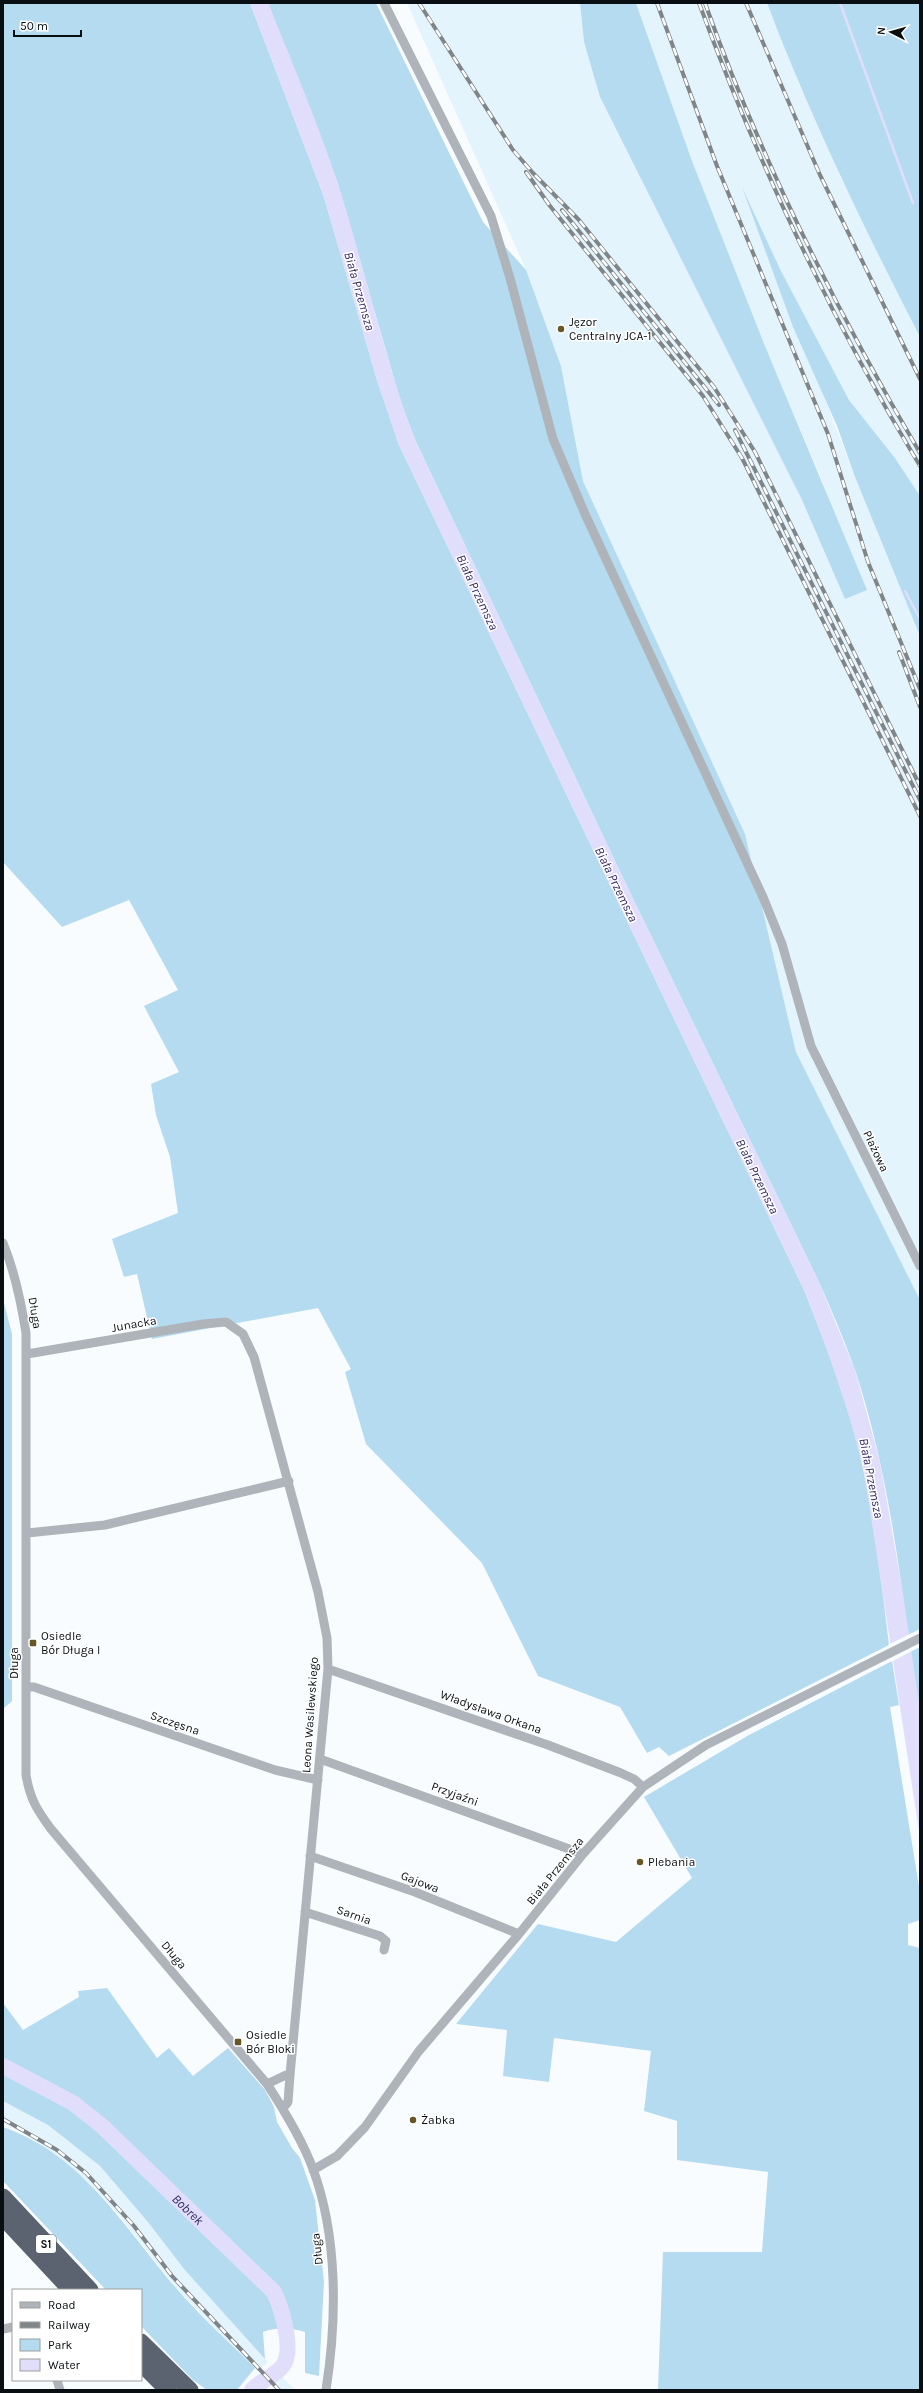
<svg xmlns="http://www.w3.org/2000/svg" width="923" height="2393" viewBox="0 0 923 2393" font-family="Karla,sans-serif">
  <rect width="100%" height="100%" fill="#f8fcfe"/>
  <path fill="#e4f4fd" d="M 407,3 L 580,3 L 584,42 L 600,97 L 802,500 L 826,490 L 765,346 L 692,161 L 636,3 L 767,3 L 801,89 L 839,174 L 920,337 L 920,496 L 895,458 L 849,400 L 781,271 L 745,193 L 855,477 L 920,636 L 920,1300 L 796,1052 L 745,834 L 583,481 L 561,366 L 526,270 Z
    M 3,2100 L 48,2125 L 100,2166 L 149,2222 L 184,2269 L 268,2362 L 258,2372 L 177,2289 L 118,2214 L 90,2184 L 68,2165 L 27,2135 L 3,2123 Z
    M 281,2375 L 284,2379 L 296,2390 L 275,2390 L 271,2385 Z"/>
  <path fill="#b5dbf0" d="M 3,3 L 250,3 L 324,197 L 377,380 L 399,445 L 805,1292 C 822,1337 841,1381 853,1427 C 872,1497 880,1572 889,1645 L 669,1756 L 659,1747 L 647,1753 L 620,1707 L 538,1676 L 482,1563 L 366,1444 L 345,1372 L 351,1369 L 318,1308 L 152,1339 L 137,1274 L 124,1277 L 112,1239 L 178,1213 L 170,1157 L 156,1115 L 151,1084 L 179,1072 L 144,1006 L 178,990 L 129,900 L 62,927 L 3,862 Z
    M 268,3 L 376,3 L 483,222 L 526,270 L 561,366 L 583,481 L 745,834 L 796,1052 L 920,1300 L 920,1629 L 908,1635 C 897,1547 883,1454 855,1370 C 844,1339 831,1309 818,1280 L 624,880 L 416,442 L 401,403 L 337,181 Z
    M 580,3 L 636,3 L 692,161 L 765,346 L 867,590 L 845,599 L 802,500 L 600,97 L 584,42 Z
    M 767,3 L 920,3 L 920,337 C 864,228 810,117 767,3 Z
    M 742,187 L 781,271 L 849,400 L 895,458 L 920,496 L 920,636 L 855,477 L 837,426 L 793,327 Z
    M 3,1299 L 12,1334 L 12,1701 L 3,1709 Z
    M 920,1647 L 920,1710 L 910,1652 Z
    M 892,1661 L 899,1705 L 890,1707 L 920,1893 L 920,1920 L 908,1924 L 908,1945 L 920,1948 L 920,2390 L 658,2390 L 663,2252 L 762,2252 L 768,2172 L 677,2160 L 677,2121 L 644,2111 L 651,2051 L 554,2038 L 549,2082 L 503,2076 L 507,2030 L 456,2024 L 538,1924 L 616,1942 L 692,1878 L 644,1797 L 749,1735 Z
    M 107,1988 L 157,2058 L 169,2048 L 193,2076 L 228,2048 L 265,2090 L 274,2107 L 277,2122 L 292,2148 L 300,2158 L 315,2200 L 324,2282 L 319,2376 L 305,2373 L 305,2332 C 291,2328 277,2327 263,2332 L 265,2359 L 184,2269 L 148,2222 L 100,2166 L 48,2125 L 3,2101 L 3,2003 L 23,2030 L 79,1997 L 78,1991 Z
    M 3,2127 C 83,2155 124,2227 176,2288 C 200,2316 229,2342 255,2368 L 237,2390 L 207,2390 L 193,2380 L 141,2326 L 141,2290 L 106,2290 L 3,2181 Z"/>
  <path fill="#e1defb" d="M 250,3 L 268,3 C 292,62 317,121 337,181 C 365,267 383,357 416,442 L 624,880 L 818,1280 L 855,1370 L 880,1462 L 903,1594 L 920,1710 L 920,1838 L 864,1471 C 849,1409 828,1351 805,1292 L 399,445 L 377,380 L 324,197 Z"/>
  <path fill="#f8fcfe" d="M 910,1634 L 912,1651 L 891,1662 L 888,1645 Z"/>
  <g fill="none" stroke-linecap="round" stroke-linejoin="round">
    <path stroke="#e1defb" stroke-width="2.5" d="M 840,3 L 913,203
      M 905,591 L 920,619"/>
    <path stroke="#e1defb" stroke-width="16" id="s1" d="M 3,2066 L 73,2103 L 102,2126 L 274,2292 C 282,2309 295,2352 282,2367 C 274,2376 260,2381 252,2390"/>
    <path stroke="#afb4bb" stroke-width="9" d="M 384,3 L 491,216 L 510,278 L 553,439 L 585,514 L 763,897 L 782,944 L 811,1046 L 920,1266
      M 3,1243 C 15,1272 21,1301 26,1333 L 26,1775 C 30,1799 37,1810 51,1829 L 267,2084 C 284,2110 302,2139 313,2169 C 338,2237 337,2319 326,2390
      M 27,1354 L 203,1324 L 226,1322 L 243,1334 L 254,1357 L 318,1592 L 327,1638 L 328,1669 L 290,2075 L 288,2102 L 283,2108
      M 27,1533 L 105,1525 L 289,1481
      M 328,1669 L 548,1745 L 621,1773 L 634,1779 L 643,1787
      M 26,1687 L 34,1687 L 275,1770 L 318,1780
      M 320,1759 L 583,1854
      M 310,1856 L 415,1892 L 519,1934
      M 305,1912 L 380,1936 L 386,1941 L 384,1950
      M 267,2084 L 286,2075 L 290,2075
      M 313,2170 L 337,2156 L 365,2127 L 419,2051 L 519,1934 L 583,1854 L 643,1787 L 706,1745 L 920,1638
      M 3,2329 L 13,2327
      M 57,2380 L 60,2390"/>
    <path stroke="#5b6371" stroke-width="17" d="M 3,2197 L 90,2290
      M 3,2217 L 71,2290
      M 141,2342 L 190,2390
      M 141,2363 L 168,2390"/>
    <defs>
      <path id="rail" d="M 419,3 L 513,150 L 533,173 L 579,220 L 714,387 L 755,452 L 920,786
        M 657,3 L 717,166 L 828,434 L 868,562 L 920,689
        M 699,3 C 758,164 831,319 920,466
        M 705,3 C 761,160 836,310 920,453
        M 746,3 L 820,175 L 920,379
        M 526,172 L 550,206 L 703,396 L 742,458 L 920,816
        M 562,210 L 719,405
        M 735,430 L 920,800
        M 899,652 L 920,707
        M 3,2119 L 57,2150 L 86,2173 L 134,2226 L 172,2276 L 279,2390"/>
    </defs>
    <use href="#rail" stroke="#808588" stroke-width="4"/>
    <use href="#rail" stroke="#fff" stroke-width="2.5" stroke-dasharray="8" stroke-linecap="butt"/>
  </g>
  <g fill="#675724" stroke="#fff" stroke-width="1.5">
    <circle cx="561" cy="329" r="4"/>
    <rect x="29" y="1639" width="8" height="8" rx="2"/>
    <circle cx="640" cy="1862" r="4"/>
    <rect x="234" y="2038" width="8" height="8" rx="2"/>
    <circle cx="413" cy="2120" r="4"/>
  </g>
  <g text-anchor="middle" stroke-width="3" stroke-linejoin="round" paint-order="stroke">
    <rect fill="#fff" stroke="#525658" stroke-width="1" x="36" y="2235" width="20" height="18" rx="3"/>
    <g font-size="11" font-weight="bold" fill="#080e11">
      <text x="46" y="2248">S1</text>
    </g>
    <g font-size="12" fill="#080e11" stroke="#fff" text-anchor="start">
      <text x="569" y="326">Jęzor<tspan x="569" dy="14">Centralny JCA-1</tspan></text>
      <text x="41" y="1640">Osiedle<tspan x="41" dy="14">Bór Długa I</tspan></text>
      <text x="648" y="1866">Plebania</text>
      <text x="246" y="2039">Osiedle<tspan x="246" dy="14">Bór Bloki</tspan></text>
      <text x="421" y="2124">Żabka</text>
    </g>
    <g font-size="12" fill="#080e11" stroke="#fff">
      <text transform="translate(876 1151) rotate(65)" y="4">Plażowa</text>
      <text transform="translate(35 1313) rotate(81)" y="4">Długa</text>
      <text transform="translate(134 1324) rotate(-10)" y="4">Junacka</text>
      <text transform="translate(14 1663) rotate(-90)" y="4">Długa</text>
      <text transform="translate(491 1712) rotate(20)" y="4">Władysława Orkana</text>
      <text transform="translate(310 1715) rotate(-86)" y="4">Leona Wasilewskiego</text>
      <text transform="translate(175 1723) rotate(19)" y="4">Szczęsna</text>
      <text transform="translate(455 1794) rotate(20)" y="4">Przyjaźni</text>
      <text transform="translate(555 1871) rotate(-51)" y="4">Biała Przemsza</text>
      <text transform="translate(420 1882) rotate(21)" y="4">Gajowa</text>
      <text transform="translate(354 1915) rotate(19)" y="4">Sarnia</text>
      <text transform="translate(174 1955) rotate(50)" y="4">Długa</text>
      <text transform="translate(317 2249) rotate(-96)" y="4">Długa</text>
    </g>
    <g font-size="13" font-style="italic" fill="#372c64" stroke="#fff">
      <text transform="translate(360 291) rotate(74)" y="5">Biała Przemsza</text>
      <text transform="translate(478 592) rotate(65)" y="5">Biała Przemsza</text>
      <text transform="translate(617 884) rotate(64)" y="5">Biała Przemsza</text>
      <text transform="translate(758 1176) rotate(64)" y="5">Biała Przemsza</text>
      <text transform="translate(872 1478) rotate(79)" y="5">Biała Przemsza</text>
      <text dy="5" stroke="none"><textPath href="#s1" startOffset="236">Bobrek</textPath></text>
    </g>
  </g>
  <rect width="923" height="2393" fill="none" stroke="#080e11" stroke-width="8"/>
  <rect x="12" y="2289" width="130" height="92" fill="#ffffff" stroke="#9c9fa0"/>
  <rect x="20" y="2302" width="20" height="6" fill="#afb4bb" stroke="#9c9fa0"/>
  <text x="48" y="2309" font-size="12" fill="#080e11">Road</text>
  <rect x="20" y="2322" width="20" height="6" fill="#808588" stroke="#9c9fa0"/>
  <text x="48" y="2329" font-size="12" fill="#080e11">Railway</text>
  <rect x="20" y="2339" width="20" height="12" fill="#b5dbf0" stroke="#9c9fa0"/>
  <text x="48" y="2349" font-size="12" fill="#080e11">Park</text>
  <rect x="20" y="2359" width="20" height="12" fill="#e1defb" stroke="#9c9fa0"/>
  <text x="48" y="2369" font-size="12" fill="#080e11">Water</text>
  <g transform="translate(891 32) rotate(276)" stroke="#ffffff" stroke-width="3" paint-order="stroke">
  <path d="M0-3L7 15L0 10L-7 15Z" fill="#080e11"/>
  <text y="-6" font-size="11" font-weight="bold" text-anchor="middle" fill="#080e11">N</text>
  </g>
  <path d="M14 30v6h67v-6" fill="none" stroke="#080e11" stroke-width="2"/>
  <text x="20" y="30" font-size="12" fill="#080e11" stroke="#ffffff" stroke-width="3" paint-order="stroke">50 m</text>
</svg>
